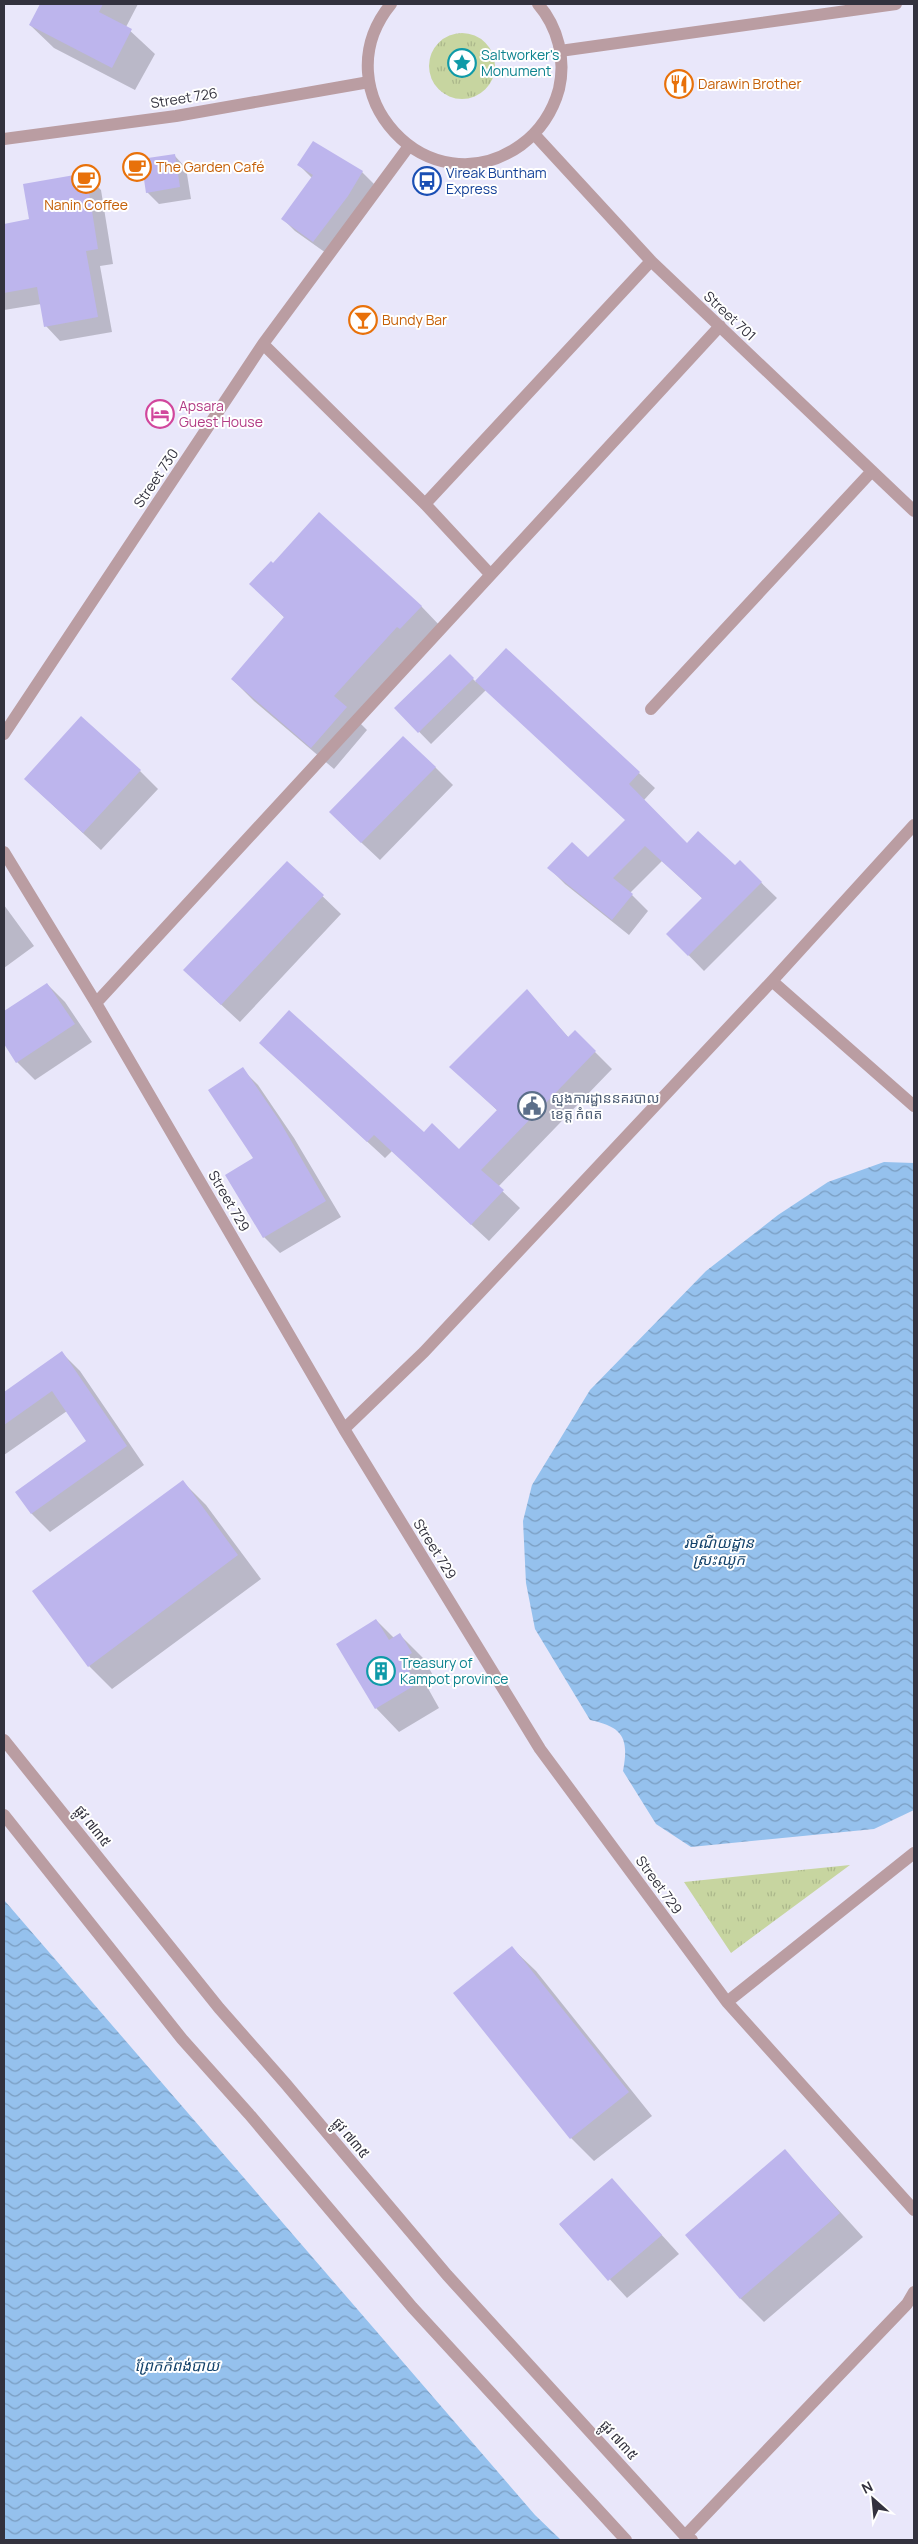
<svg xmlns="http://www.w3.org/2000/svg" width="918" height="2544" viewBox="0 0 918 2544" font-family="Manrope,'Noto Sans Khmer',sans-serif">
  <defs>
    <pattern id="grass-tufts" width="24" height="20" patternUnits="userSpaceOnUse" patternTransform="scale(1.25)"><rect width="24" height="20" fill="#c7d5a0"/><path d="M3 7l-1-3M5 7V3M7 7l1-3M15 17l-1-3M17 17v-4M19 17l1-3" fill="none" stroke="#abb78b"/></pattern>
    <pattern id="water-waves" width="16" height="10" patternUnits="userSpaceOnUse" patternTransform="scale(1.25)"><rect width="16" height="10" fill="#95c1ed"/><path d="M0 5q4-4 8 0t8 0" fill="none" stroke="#7a9dc1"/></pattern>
  </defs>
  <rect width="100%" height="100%" fill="#e9e7fa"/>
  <path fill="url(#grass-tufts)" d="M429 66a33 33 0 1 1 66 0a33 33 0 1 1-66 0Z
    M 850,1865 L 731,1953 L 684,1882 Z"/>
  <path fill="url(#water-waves)" d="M 884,1162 L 914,1163 L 914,1810 L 874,1829 L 691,1847 L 656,1824 L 623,1771 C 629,1739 624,1727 590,1720 L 535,1629 L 526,1583 L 523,1521 L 532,1485 L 590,1390 L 706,1271 L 778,1215 L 828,1182 Z
    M 4,1900 L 535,2515 L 561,2540 L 4,2540 Z"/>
  <path fill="#0003" d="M 42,4 L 138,4 L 126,27 L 155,54 L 135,90 L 54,48 L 30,25 Z
    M 174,155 L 186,168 L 191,199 L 159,204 L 147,192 Z
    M 299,165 L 362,172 L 374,184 L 326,253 L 295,231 L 283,219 L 312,178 Z
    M 86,175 L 101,190 L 113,264 L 100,266 L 112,332 L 60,341 L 46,326 L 41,304 L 4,310 L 4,225 L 30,220 Z
    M 273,564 L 421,606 L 442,628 L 355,718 L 367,730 L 334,769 L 254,701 L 232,679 L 285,618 L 251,584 Z
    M 506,649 L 655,788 L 644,800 L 687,845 L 735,867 L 740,862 L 777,898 L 704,971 L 668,934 L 703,899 L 662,861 L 630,893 L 648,911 L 629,935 L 565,884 L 549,868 L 588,859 L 626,820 L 486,690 L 431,744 L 396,708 L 450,656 L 476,682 Z
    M 435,767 L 453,785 L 380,860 L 348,830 Z
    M 140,771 L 158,789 L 101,850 L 25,779 Z
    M 287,862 L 341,914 L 240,1022 L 203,988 Z
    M 4,905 L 34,946 L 4,968 Z
    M 47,984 L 65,1002 L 92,1042 L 35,1080 L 17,1062 L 4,1042 L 4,1013 Z
    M 527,991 L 569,1038 L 575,1032 L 612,1069 L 498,1187 L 520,1208 L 489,1241 L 392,1151 L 385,1158 L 260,1043 L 424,1134 L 459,1150 L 498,1111 L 451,1067 Z
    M 242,1069 L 258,1085 L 294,1138 L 341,1217 L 280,1253 L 264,1237 Z
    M 62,1353 L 80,1371 L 144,1465 L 50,1532 L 32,1514 L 17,1493 L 88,1441 L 67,1411 L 4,1455 L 4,1393 Z
    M 182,1481 L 206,1505 L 261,1579 L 112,1689 L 89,1666 Z
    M 376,1620 L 394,1638 L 400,1635 L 423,1658 L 434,1677 L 425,1683 L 439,1708 L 399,1732 L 376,1708 Z
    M 512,1948 L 536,1971 L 652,2116 L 594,2161 L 571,2138 Z
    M 785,2151 L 863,2237 L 764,2322 L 740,2298 Z
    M 612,2180 L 679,2254 L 627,2298 L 560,2225 Z"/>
  <path fill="#bdb5ed" d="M 40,4 L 103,4 L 99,12 L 132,29 L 112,68 L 29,25 Z
    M 313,141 L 363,171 L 348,196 L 313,242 L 281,219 L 313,175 L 297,165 Z
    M 175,154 L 180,187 L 146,193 L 141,159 Z
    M 86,173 L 98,249 L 86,251 L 98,317 L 44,327 L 37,287 L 4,293 L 4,224 L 29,219 L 23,184 Z
    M 319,512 L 422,606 L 400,629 L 397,627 L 334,696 L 347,707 L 311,748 L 231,679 L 284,617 L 249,584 L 271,561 L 273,563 Z
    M 506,648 L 640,772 L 629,784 L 687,843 L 698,831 L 735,865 L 740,860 L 762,882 L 688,956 L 666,934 L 702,898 L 645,846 L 613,878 L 633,894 L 612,920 L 547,868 L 572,842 L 588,857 L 625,820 L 475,681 Z
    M 450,654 L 474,678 L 418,733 L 394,708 Z
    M 81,716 L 141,770 L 83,833 L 24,779 Z
    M 403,736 L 436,767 L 361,843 L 329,812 Z
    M 287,861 L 324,895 L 221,1005 L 183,970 Z
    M 47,983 L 75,1024 L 16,1063 L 4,1044 L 4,1011 Z
    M 527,989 L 568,1037 L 575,1030 L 596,1051 L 481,1170 L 504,1190 L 471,1225 L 374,1135 L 367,1142 L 259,1043 L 289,1010 L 424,1132 L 432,1123 L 459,1149 L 497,1110 L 449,1067 Z
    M 243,1067 L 279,1120 L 326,1201 L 263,1238 L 225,1175 L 253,1158 L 208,1090 Z
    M 62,1351 L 127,1446 L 31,1514 L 15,1492 L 86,1441 L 52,1391 L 4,1425 L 4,1392 Z
    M 183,1480 L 238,1555 L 88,1667 L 32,1591 Z
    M 376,1619 L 389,1640 L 400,1633 L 412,1653 L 402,1659 L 417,1684 L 375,1709 L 336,1644 Z
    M 512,1946 L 629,2092 L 570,2139 L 453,1993 Z
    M 785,2149 L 840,2213 L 740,2299 L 685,2235 Z
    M 612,2178 L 662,2235 L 608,2281 L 559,2224 Z"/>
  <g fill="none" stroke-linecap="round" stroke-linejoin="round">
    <path stroke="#ba9da2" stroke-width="12" d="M 391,4 C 319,92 429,211 521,145 C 540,131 553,111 559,89 C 566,59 558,27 538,4
      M 560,51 L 896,4
      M 534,134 L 651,261 L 914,511
      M 4,139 L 176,116 L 369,82
      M 263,344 L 425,504 L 490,574
      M 425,504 L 651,261
      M 651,709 L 872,471
      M 4,734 L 263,344 L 409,146
      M 4,852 L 96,1003 L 344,1429 L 540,1749 L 727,2002 L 914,2210
      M 772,981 L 914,1106
      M 96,1003 L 720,326
      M 344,1429 L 424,1352 L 772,981 L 914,825
      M 4,1740 L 219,2008 L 285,2083 L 447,2275 L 685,2536 L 692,2540
      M 4,1815 L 182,2039 L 249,2114 L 412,2307 L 626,2540
      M 727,2002 L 914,1853
      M 685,2536 L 907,2304 L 914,2292"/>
  </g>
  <defs>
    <symbol id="sight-ring" viewBox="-11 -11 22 22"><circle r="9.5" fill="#fff" stroke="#0f9aa8" stroke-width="1.5"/><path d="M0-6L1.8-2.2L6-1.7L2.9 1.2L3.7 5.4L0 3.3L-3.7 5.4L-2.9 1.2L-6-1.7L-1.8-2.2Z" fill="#0f9aa8"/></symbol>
    <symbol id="restaurant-ring" viewBox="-11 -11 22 22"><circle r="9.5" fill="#fff" stroke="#e8710a" stroke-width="1.5"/><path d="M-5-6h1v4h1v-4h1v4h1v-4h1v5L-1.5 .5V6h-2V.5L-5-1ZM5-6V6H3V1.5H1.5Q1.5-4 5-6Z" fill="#e8710a"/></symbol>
    <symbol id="cafe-ring" viewBox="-11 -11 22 22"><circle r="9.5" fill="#fff" stroke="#e8710a" stroke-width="1.5"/><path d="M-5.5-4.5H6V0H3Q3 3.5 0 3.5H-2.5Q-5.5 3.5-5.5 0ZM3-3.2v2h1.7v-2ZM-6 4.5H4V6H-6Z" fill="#e8710a"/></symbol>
    <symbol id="bus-ring" viewBox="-11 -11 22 22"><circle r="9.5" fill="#fff" stroke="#1a4fb4" stroke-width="1.5"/><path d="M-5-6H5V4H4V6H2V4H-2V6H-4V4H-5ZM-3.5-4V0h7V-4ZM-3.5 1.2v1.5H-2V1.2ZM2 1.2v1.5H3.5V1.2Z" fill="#1a4fb4"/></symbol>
    <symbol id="bar-ring" viewBox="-11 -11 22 22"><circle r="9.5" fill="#fff" stroke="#e8710a" stroke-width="1.5"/><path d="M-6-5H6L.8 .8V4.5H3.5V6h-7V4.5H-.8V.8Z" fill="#e8710a"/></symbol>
    <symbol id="hotel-ring" viewBox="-11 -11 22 22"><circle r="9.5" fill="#fff" stroke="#d1479c" stroke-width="1.5"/><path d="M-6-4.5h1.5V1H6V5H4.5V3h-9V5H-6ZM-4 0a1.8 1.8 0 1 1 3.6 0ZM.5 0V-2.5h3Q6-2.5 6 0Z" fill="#d1479c"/></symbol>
    <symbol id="civic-ring" viewBox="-11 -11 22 22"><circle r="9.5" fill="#fff" stroke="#5c6f8a" stroke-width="1.5"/><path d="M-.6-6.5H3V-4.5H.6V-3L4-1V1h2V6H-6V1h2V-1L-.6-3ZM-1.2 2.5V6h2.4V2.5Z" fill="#5c6f8a"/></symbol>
    <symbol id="building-ring" viewBox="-11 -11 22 22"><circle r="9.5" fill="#fff" stroke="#0f9aa8" stroke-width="1.5"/><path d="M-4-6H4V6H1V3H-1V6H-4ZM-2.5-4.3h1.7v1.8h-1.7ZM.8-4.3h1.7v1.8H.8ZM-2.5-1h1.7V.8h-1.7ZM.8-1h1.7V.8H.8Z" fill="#0f9aa8"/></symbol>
  </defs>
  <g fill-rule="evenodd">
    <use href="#sight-ring" x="446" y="47" width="32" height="32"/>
    <use href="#restaurant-ring" x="663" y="68" width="32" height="32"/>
    <use href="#cafe-ring" x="121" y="151" width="32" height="32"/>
    <use href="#cafe-ring" x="70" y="163" width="32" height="32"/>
    <use href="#bus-ring" x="411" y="165" width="32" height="32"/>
    <use href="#bar-ring" x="347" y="304" width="32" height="32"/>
    <use href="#hotel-ring" x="144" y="398" width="32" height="32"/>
    <use href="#civic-ring" x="516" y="1090" width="32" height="32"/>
    <use href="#building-ring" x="365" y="1655" width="32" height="32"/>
  </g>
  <g text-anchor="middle" stroke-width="4" stroke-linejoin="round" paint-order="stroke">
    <g font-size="14" fill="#0d838f" stroke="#fff" text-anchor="start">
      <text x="481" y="60">Saltworker's<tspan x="481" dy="16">Monument</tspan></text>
      <text x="400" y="1668">Treasury of<tspan x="400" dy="16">Kampot province</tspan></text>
    </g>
    <g font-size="14" fill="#c56008" stroke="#fff" text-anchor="start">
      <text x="698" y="89">Darawin Brother</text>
      <text x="156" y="172">The Garden Café</text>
      <text x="86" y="210" text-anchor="middle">Nanin Coffee</text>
      <text x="382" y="325">Bundy Bar</text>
    </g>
    <g font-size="14" fill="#33323e" stroke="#fff">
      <text transform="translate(184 98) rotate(-9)" y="5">Street 726</text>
      <text transform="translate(730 316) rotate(43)" y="5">Street 701</text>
      <text transform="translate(156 478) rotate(-56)" y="5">Street 730</text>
      <text transform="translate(229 1201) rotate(60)" y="5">Street 729</text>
      <text transform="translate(435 1549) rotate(58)" y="5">Street 729</text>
      <text transform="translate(93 1826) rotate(52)" y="5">ផ្លូវ ៧៣៥</text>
      <text transform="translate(659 1885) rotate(54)" y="5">Street 729</text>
      <text transform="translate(351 2138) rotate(50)" y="5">ផ្លូវ ៧៣៥</text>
      <text transform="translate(619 2440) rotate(48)" y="5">ផ្លូវ ៧៣៥</text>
    </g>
    <g font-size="14" fill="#164399" stroke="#fff" text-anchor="start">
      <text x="446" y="178">Vireak Buntham<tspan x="446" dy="16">Express</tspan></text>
    </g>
    <g font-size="14" fill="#b23c85" stroke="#fff" text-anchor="start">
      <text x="179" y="411">Apsara<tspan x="179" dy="16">Guest House</tspan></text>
    </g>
    <g font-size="14" fill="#4e5e75" stroke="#fff" text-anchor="start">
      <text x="551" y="1103">ស្នងការដ្ឋាននគរបាល<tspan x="551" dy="16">ខេត្ត កំពត</tspan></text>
    </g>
    <g font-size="15" font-style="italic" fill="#13426b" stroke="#fff">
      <text x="719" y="1548">រមណីយដ្ឋាន<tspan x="719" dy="17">ស្រះឈូក</tspan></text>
      <text x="177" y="2371">ព្រែកកំពង់បាយ</text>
    </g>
  </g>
  <rect width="918" height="2544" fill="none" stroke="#33323e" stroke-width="10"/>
  <g transform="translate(873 2499) rotate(333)" stroke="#ffffff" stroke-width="4" paint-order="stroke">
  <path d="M0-4L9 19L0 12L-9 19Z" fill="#33323e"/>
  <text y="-8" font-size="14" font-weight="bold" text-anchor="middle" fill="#33323e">N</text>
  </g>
</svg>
